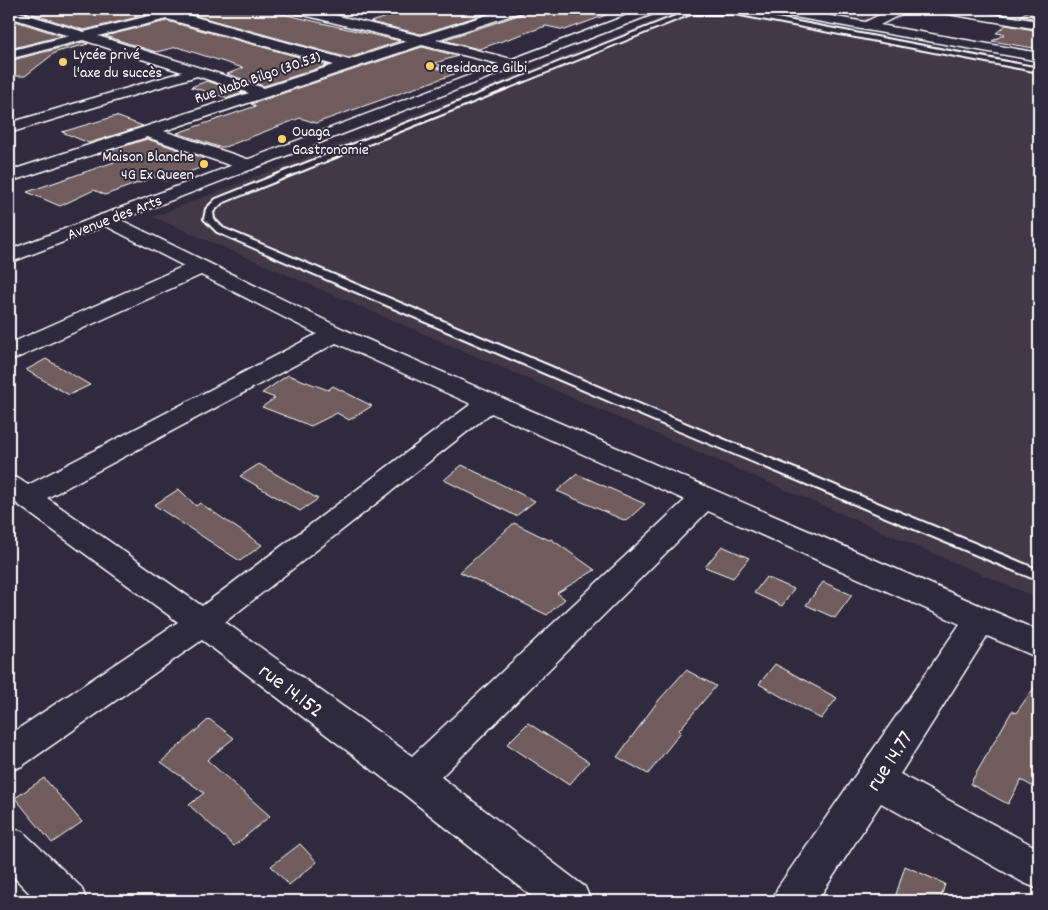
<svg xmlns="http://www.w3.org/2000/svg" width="1048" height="910" viewBox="0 0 1048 910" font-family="Dekko,sans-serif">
  <rect width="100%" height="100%" fill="#2f2a3d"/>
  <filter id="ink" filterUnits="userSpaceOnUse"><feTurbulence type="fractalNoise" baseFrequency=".02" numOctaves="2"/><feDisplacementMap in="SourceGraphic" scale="10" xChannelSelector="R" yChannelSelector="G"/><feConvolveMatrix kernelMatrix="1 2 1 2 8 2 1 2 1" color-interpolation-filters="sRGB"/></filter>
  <g filter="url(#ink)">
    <path fill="#423946" d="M 684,9 L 739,9 L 1039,67 L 1039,599 L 153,217 Z
      M 772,9 L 901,9 L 867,26 Z"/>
    <path fill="#6f5b5c" stroke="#fff" d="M 39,9 L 138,9 L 140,13 L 146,15 L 84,30 L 25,12 Z
      M 172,9 L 261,9 L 400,41 L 349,58 Z
      M 394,9 L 501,9 L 421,34 L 370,22 L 393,15 Z
      M 525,9 L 616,9 L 617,11 L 565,30 L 546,26 L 479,49 L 443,40 L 522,14 Z
      M 1031,9 L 1039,9 L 1039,19 L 1020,16 Z
      M 9,19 L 62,36 L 9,49 Z
      M 167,21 L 328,65 L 264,86 L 227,74 L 243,68 L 177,47 L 156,52 L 105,36 Z
      M 1006,25 L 1039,31 L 1039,49 L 992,41 L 1005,34 L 996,33 Z
      M 83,42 L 88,44 L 56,52 L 25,76 L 9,76 L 9,61 Z
      M 422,47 L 458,56 L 435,63 L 442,66 L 436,68 L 457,73 L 316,123 L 300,118 L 225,147 L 219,147 L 177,133 L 256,106 L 251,104 Z
      M 207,81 L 243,93 L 228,98 L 191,87 Z
      M 116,116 L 143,126 L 89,143 L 62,132 Z
      M 147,139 L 203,158 L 200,168 L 164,181 L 155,177 L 105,195 L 94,190 L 60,206 L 27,192 L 117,161 L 105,156 L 114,153 L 109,151 Z
      M 46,359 L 90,385 L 69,395 L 26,370 Z
      M 288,375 L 328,390 L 333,386 L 372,406 L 349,420 L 337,413 L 311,426 L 262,407 L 275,398 L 262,393 Z
      M 259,464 L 318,499 L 300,511 L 240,476 Z
      M 462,465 L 535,501 L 516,516 L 444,480 Z
      M 577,474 L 645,504 L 626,521 L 557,491 Z
      M 179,489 L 196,506 L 200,503 L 262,545 L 240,561 L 154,505 Z
      M 514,523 L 549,540 L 551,539 L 595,570 L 557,593 L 565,599 L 547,615 L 460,572 Z
      M 722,546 L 749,558 L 733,578 L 705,567 Z
      M 766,577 L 794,589 L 782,606 L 754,593 Z
      M 823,582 L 852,595 L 835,618 L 806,605 Z
      M 775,664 L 837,698 L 821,719 L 759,684 Z
      M 686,670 L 716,686 L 679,730 L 681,732 L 648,774 L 617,757 L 658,701 Z
      M 1039,681 L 1039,790 L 1021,780 L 1008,804 L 970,784 L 1012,711 L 1016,713 Z
      M 209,719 L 234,738 L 207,760 L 270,816 L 234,846 L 189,805 L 204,793 L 161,762 Z
      M 528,723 L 589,762 L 569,785 L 507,744 Z
      M 44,778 L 82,822 L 52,843 L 15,798 Z
      M 300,844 L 317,862 L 289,885 L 271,866 Z
      M 905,866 L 945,884 L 940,901 L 894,901 Z"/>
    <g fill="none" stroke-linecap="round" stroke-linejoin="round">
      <defs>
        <path id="service" d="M 704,9 L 735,10 L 1039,68 L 1039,72 L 735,14 L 691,14 L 222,203 L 213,212 L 214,219 L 223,228 L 665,415 L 1039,570 L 1039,581 L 655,421 L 217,232 L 204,219 L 206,209 L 216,199 L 688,11 Z"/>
        <path id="minor" d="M 9,9 L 84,32 L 153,15 L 142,12 L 140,9 L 170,10 L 349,60 L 407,41 L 292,12 L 290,9 L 310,9 L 421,36 L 506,9 L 523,9 L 521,12 L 436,40 L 516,60 L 518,63 L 516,66 L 511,67 L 422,45 L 164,131 L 253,161 L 256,165 L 253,169 L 247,170 L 241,169 L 147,137 L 9,182 L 9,171 L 249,93 L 197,76 L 9,133 L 9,123 L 182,72 L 83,40 L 9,59 L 9,51 L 69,36 L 9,17 ZM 167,19 L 334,65 L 264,88 L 98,36 Z
          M 766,9 L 791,9 L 865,22 L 892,9 L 907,9 L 905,12 L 880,25 L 1039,53 L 1039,61 L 772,13 Z
          M 936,9 L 963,9 L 1039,21 L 1039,29 L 942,13 Z
          M 107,213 L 343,329 L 1039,631 L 1039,658 L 987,636 L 900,774 L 1039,849 L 1039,889 L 1024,883 L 881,803 L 817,901 L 772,901 L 778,887 L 960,624 L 708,511 L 441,777 L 585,887 L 591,901 L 538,901 L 400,791 L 202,640 L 22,766 L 9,771 L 9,735 L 178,622 L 9,498 L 9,476 L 19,479 L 28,485 L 317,334 L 201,275 L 17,358 L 9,360 L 9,344 L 184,266 L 100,223 L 97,219 L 100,215 ZM 336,343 L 471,404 L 202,606 L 47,498 ZM 491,413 L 685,500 L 412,756 L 225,622 Z
          M 9,827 L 23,832 L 81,887 L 87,901 L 37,901 L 9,872 Z"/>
        <path id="tertiary" d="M 644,9 L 660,9 L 658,12 L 9,263 L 9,250 Z"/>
      </defs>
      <use href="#service" stroke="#fff" stroke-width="4"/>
      <use href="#minor" stroke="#fff" stroke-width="3"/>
      <use href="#tertiary" stroke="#fff" stroke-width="3"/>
      <use href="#service" fill="#2f2a3d" fill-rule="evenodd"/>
      <use href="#minor" fill="#2f2a3d" fill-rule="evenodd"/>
      <use href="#tertiary" fill="#2f2a3d" fill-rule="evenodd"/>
    </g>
  </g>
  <g fill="#ffd166" stroke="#2f2a3d" stroke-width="2">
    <circle cx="63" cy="62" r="5"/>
    <circle cx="430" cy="66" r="5"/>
    <circle cx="282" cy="139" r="5"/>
    <circle cx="204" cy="164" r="5"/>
  </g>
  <g text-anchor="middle" stroke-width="4" stroke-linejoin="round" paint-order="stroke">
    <g font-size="16" fill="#fff" stroke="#2f2a3d" text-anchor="start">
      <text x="73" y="59">Lycée privé<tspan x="73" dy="18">l'axe du succès</tspan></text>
      <text x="440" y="72">residance Gilbi</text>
      <text x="292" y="136">Ouaga<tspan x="292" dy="18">Gastronomie</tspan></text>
      <text x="194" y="161" text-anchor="end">Maison Blanche<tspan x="194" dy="18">4G Ex Queen</tspan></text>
    </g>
    <g font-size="16" fill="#fff" stroke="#2f2a3d">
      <text transform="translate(257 76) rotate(-19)" y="6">Rue Naba Bilgo (30.53)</text>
      <text transform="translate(114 216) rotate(-21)" y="6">Avenue des Arts</text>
    </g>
    <g font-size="22" fill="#fff" stroke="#2f2a3d">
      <text transform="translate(292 689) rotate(37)" y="8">rue 14.152</text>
      <text transform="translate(888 760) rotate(-57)" y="8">rue 14.77</text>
    </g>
  </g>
  <rect width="1048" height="910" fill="none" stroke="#2f2a3d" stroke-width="30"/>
  <rect x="15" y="15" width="1018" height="880" fill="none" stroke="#fff" stroke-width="2" filter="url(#ink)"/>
</svg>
